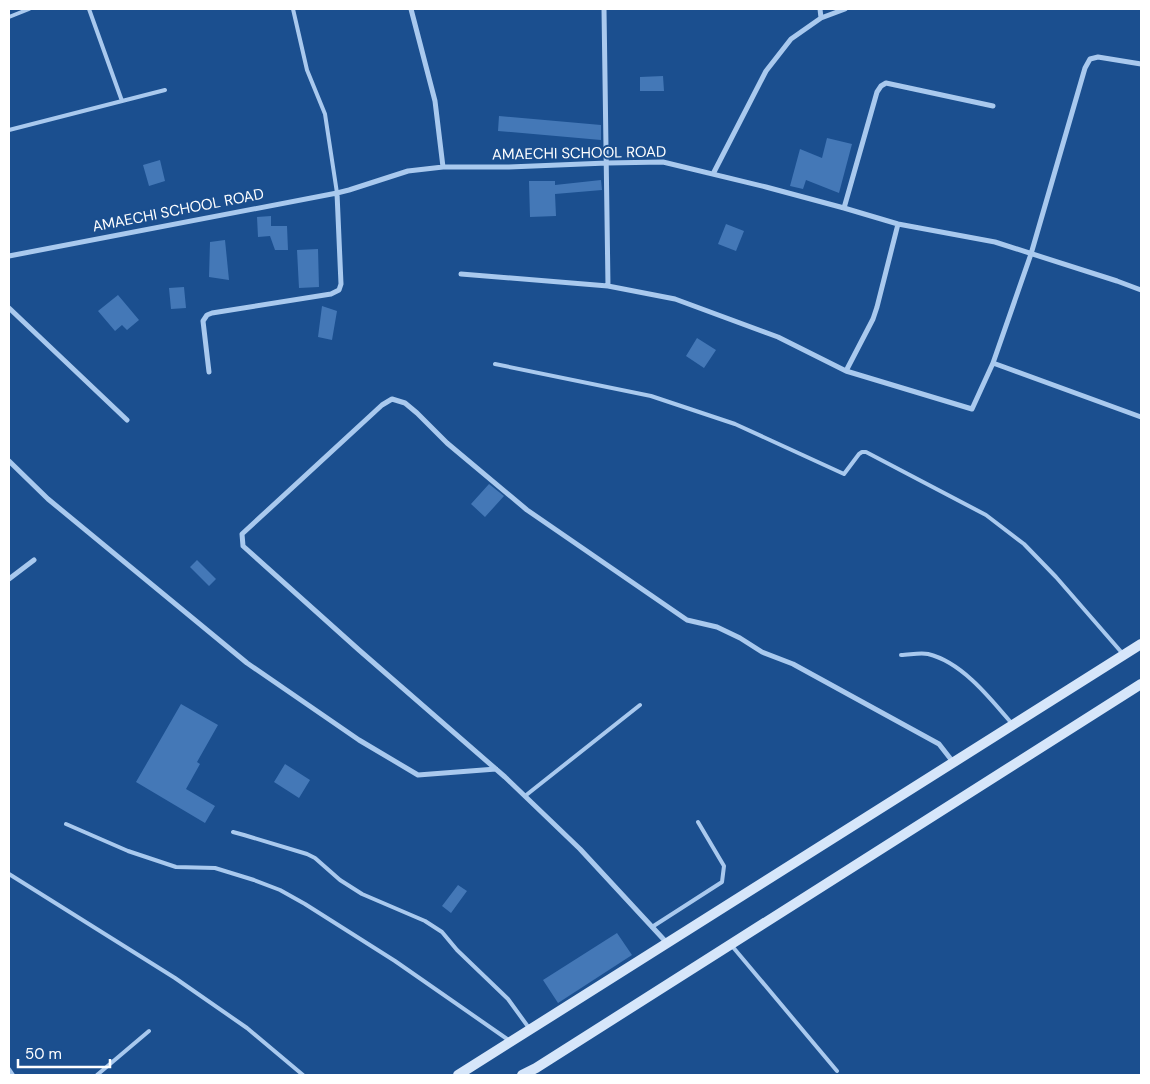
<svg xmlns="http://www.w3.org/2000/svg" width="1150" height="1084" viewBox="0 0 1150 1084" font-family="'DM Sans',sans-serif">
  <rect width="100%" height="100%" fill="#1b4f8f"/>
  <path fill="#4478b7" d="M 663,76 L 664,91 L 640,91 L 640,77 Z
    M 499,116 L 601,125 L 601,140 L 498,131 Z
    M 827,138 L 852,144 L 839,193 L 806,180 L 803,189 L 790,186 L 800,149 L 822,158 Z
    M 160,160 L 165,181 L 149,186 L 143,165 Z
    M 601,180 L 602,190 L 555,194 L 556,216 L 530,217 L 529,181 L 555,181 L 555,185 Z
    M 271,216 L 271,226 L 287,226 L 288,250 L 275,250 L 270,236 L 258,237 L 257,217 Z
    M 726,224 L 744,231 L 736,251 L 718,244 Z
    M 225,240 L 229,280 L 209,277 L 210,242 Z
    M 318,249 L 319,287 L 299,288 L 297,250 Z
    M 184,287 L 186,308 L 171,309 L 169,288 Z
    M 118,295 L 139,320 L 127,330 L 122,325 L 115,331 L 98,311 Z
    M 322,306 L 337,311 L 332,340 L 318,337 Z
    M 697,338 L 716,350 L 704,368 L 686,356 Z
    M 489,484 L 504,496 L 485,517 L 471,504 Z
    M 197,560 L 216,579 L 209,586 L 190,567 Z
    M 181,704 L 218,725 L 197,762 L 200,764 L 186,789 L 215,806 L 205,823 L 136,782 Z
    M 285,764 L 310,780 L 299,798 L 274,782 Z
    M 458,885 L 467,891 L 451,913 L 442,906 Z
    M 617,933 L 632,955 L 558,1003 L 543,980 Z"/>
  <g fill="none" stroke-linecap="round" stroke-linejoin="round">
    <path stroke="#a9c9ee" stroke-width="4" d="M 89,9 L 122,101
      M 293,9 L 307,70 L 325,114 L 337,193
      M 9,17 L 29,9
      M 9,130 L 165,90
      M 495,364 L 651,396 L 735,424 L 844,474 L 859,454 L 862,452 L 866,452 L 986,515 L 1024,544 L 1056,577 L 1123,654
      M 901,655 C 909,655 920,652 928,654 C 962,662 991,699 1013,725
      M 525,796 L 640,705
      M 66,824 L 128,851 L 176,867 L 215,868 L 254,880 L 280,890 L 305,904 L 395,961 L 510,1041
      M 233,832 L 244,835 L 307,854 L 315,858 L 340,880 L 362,894 L 425,921 L 442,932 L 457,950 L 508,999 L 529,1028
      M 9,874 L 175,978 L 247,1028 L 303,1075
      M 652,927 L 722,882 L 724,866 L 698,822
      M 732,946 L 837,1071
      M 9,1069 L 13,1075
      M 97,1075 L 149,1031"/>
    <path stroke="#a9c9ee" stroke-width="5" d="M 411,9 L 435,101 L 443,167
      M 604,9 L 608,286
      M 820,9 L 821,18
      M 713,174 L 766,71 L 791,39 L 821,18 L 845,9
      M 844,208 L 877,92 L 881,86 L 886,83 L 993,106
      M 9,256 L 337,193 L 349,190 L 408,171 L 443,167 L 509,167 L 607,163 L 663,162 L 766,187 L 844,208 L 898,224 L 995,242 L 1117,281 L 1141,290
      M 461,274 L 608,286 L 675,299 L 778,337 L 846,371 L 972,409 L 993,363 L 1031,254 L 1085,68 L 1090,59 L 1098,57 L 1141,64
      M 9,308 L 127,420
      M 993,363 L 1141,417
      M 846,371 L 873,319 L 877,307 L 898,224
      M 209,372 L 203,321 L 207,315 L 212,313 L 331,294 L 339,290 L 341,284 L 337,193
      M 9,461 L 48,499 L 247,663 L 359,740 L 418,775 L 496,769
      M 9,579 L 34,560
      M 667,943 L 580,849 L 505,777 L 359,650 L 243,546 L 242,534 L 382,405 L 392,399 L 405,403 L 417,413 L 447,443 L 527,510 L 687,620 L 717,627 L 740,638 L 762,652 L 793,664 L 939,744 L 953,762"/>
    <path stroke="#d6e6fa" stroke-width="10" d="M 458,1075 L 1141,644
      M 522,1075 L 536,1068 L 1141,684"/>
  </g>
  <g text-anchor="middle" stroke-width="4" stroke-linejoin="round" paint-order="stroke">
    <g font-size="15" fill="#fff" stroke="#1b4f8f">
      <text transform="translate(579 153) rotate(-1)" y="5">AMAECHI SCHOOL ROAD</text>
      <text transform="translate(178 210) rotate(-11)" y="5">AMAECHI SCHOOL ROAD</text>
    </g>
  </g>
  <rect width="1150" height="1084" fill="none" stroke="#ffffff" stroke-width="20"/>
  <path d="M18 1059v8h92v-8" fill="none" stroke="#ffffff" stroke-width="2.5"/>
  <text x="25" y="1059" font-size="15" fill="#ffffff" stroke="#1b4f8f" stroke-width="4" paint-order="stroke">50 m</text>
</svg>
